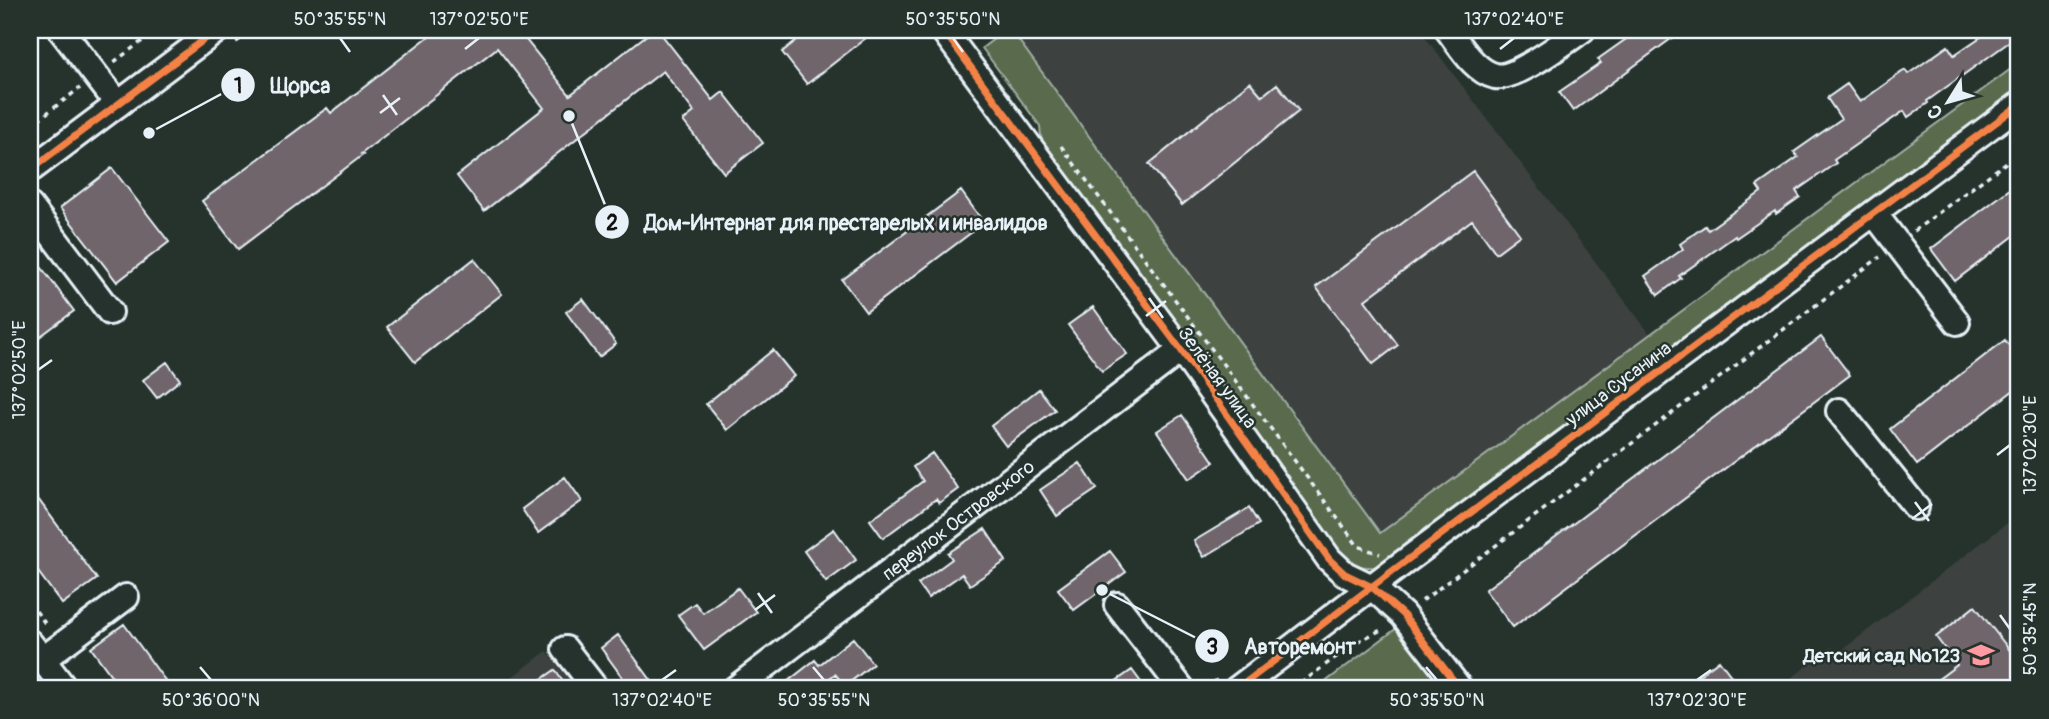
<svg xmlns="http://www.w3.org/2000/svg" width="2049" height="719" viewBox="0 0 2049 719" font-family="Pangolin,sans-serif">
  <rect width="100%" height="100%" fill="#26332d"/>
  <filter id="ink" filterUnits="userSpaceOnUse"><feTurbulence type="fractalNoise" baseFrequency=".0143" numOctaves="2"/><feDisplacementMap in="SourceGraphic" scale="14" xChannelSelector="R" yChannelSelector="G"/><feConvolveMatrix kernelMatrix="1 2 1 2 8 2 1 2 1" color-interpolation-filters="sRGB"/></filter>
  <g filter="url(#ink)">
    <path fill="#3c423f" d="M 1011,30 L 1420,30 L 1650,334 L 1380,533 Z
      M 2019,514 L 2019,689 L 1777,689 L 1832,647 L 1837,654 Z
      M 547,651 L 576,689 L 496,689 Z"/>
    <path fill="#5a6b4e" stroke="#a1aea3" stroke-width="2" d="M 1006,30 L 1011,30 L 1380,533 L 2019,63 L 2019,89 L 1378,567 C 1360,568 1351,565 1337,553 L 1042,147 L 1040,126 L 982,48 Z
      M 1397,628 L 1444,689 L 1316,689 Z"/>
    <path fill="#70656a" stroke="#e8f1f8" stroke-width="2" d="M 437,30 L 520,30 L 519,31 L 570,95 L 653,30 L 658,30 L 713,100 L 723,92 L 763,143 L 724,173 L 683,121 L 694,112 L 663,71 L 484,211 L 457,176 L 544,108 L 497,48 L 361,154 L 363,155 L 238,249 L 202,201 L 327,108 L 331,113 Z
      M 809,30 L 876,30 L 807,84 L 782,52 Z
      M 1639,30 L 1683,30 L 1573,111 L 1559,92 L 1601,63 L 1598,59 Z
      M 1991,30 L 2019,30 L 2019,35 L 1927,101 L 1928,103 L 1908,117 L 1904,111 L 1834,160 L 1836,163 L 1796,191 L 1800,197 L 1776,214 L 1775,211 L 1736,238 L 1735,236 L 1679,276 L 1681,278 L 1658,295 L 1645,276 L 1683,249 L 1680,244 L 1705,226 L 1708,230 L 1761,192 L 1757,186 L 1798,157 L 1794,152 L 1841,119 L 1827,98 L 1847,84 L 1860,102 L 1905,70 L 1908,74 L 1948,46 L 1954,55 Z
      M 1250,82 L 1262,96 L 1277,84 L 1299,111 L 1182,205 L 1149,164 Z
      M 112,168 L 169,242 L 117,282 L 60,208 Z
      M 1473,171 L 1520,235 L 1496,253 L 1472,220 L 1365,300 L 1398,345 L 1373,364 L 1316,287 Z
      M 2019,182 L 2019,232 L 1955,281 L 1931,249 Z
      M 961,191 L 984,223 L 866,312 L 842,280 Z
      M 30,252 L 74,311 L 30,344 Z
      M 474,259 L 502,294 L 415,362 L 387,327 Z
      M 583,299 L 616,344 L 599,357 L 566,312 Z
      M 1093,307 L 1127,354 L 1102,371 L 1068,325 Z
      M 1821,337 L 1850,375 L 1513,627 L 1485,590 Z
      M 2005,340 L 2019,359 L 2019,386 L 1917,465 L 1890,429 Z
      M 773,350 L 794,376 L 727,430 L 706,404 Z
      M 167,362 L 180,380 L 157,398 L 143,380 Z
      M 1039,389 L 1055,410 L 1006,446 L 991,426 Z
      M 1182,415 L 1214,462 L 1189,479 L 1157,431 Z
      M 932,453 L 958,489 L 939,503 L 936,499 L 883,538 L 870,520 L 923,481 L 913,467 Z
      M 1080,463 L 1097,489 L 1057,516 L 1040,490 Z
      M 565,477 L 582,501 L 538,533 L 522,509 Z
      M 30,488 L 97,579 L 62,604 L 30,561 Z
      M 1249,508 L 1259,524 L 1204,557 L 1194,541 Z
      M 834,529 L 856,560 L 826,582 L 804,551 Z
      M 985,529 L 1006,561 L 970,585 L 962,574 L 928,598 L 918,584 L 952,559 L 948,553 Z
      M 1110,551 L 1126,572 L 1074,610 L 1058,589 Z
      M 738,588 L 756,612 L 704,650 L 678,615 L 695,603 L 703,613 Z
      M 1975,606 L 2019,662 L 2019,689 L 1925,689 L 1957,665 L 1936,637 Z
      M 124,624 L 161,675 L 172,689 L 121,689 L 91,648 Z
      M 618,635 L 651,680 L 639,689 L 631,689 L 601,648 Z
      M 853,638 L 873,664 L 845,686 L 835,674 L 816,689 L 778,689 L 815,660 L 819,665 Z
      M 1719,660 L 1741,689 L 1681,689 Z
      M 555,670 L 568,689 L 527,689 Z
      M 1132,670 L 1146,689 L 1105,689 Z"/>
    <g fill="none" stroke-linecap="round" stroke-linejoin="round">
      <defs>
        <g id="minor">
          <path d="M 61,30 L 118,104"/>
          <path d="M 943,30 L 1181,350 L 1329,559 L 1345,574 L 1372,587 L 1403,615 L 1460,689"/>
          <path d="M 1448,30 C 1460,45 1474,71 1495,76 C 1513,81 1566,41 1582,30"/>
          <path d="M 30,170 L 217,30"/>
          <path d="M 30,206 L 110,312"/>
          <path d="M 1874,213 L 1957,322"/>
          <path d="M 1839,411 L 1916,507"/>
          <path d="M 1117,605 L 1182,689"/>
          <path d="M 30,643 L 65,689"/>
          <path d="M 565,649 L 596,689"/>
          <path d="M 42,660 L 126,597"/>
          <path id="s1" d="M 735,689 L 1181,350"/>
          <path d="M 1237,689 L 1395,569 L 2019,105"/>
        </g>
      </defs>
      <use href="#minor" stroke="#e8f1f8" stroke-width="30"/>
      <path stroke="#e8f1f8" stroke-width="3.5" stroke-dasharray="5 5" stroke-linecap="butt" d="M 236,42 L 254,30
        M 114,62 L 157,30
        M 30,126 L 80,88
        M 1061,146 L 1358,546 L 1380,554
        M 1914,231 L 2019,153
        M 1422,601 L 1880,257
        M 30,603 L 47,626
        M 87,680 L 94,689
        M 1205,689 L 1217,680
        M 1293,689 L 1355,643 L 1383,629"/>
      <use href="#minor" stroke="#26332d" stroke-width="24"/>
      <defs>
        <path id="cycleway" d="M 943,30 L 1181,350 L 1329,559 L 1345,574 L 1372,587 L 1403,615 L 1460,689
          M 30,170 L 217,30
          M 1237,689 L 1395,569 L 2019,105"/>
      </defs>
      <use href="#cycleway" stroke="#26332d" stroke-width="11"/>
      <use href="#cycleway" stroke="#f48246" stroke-width="7"/>
    </g>
  </g>
  <path fill="none" stroke="#e8f1f8" stroke-width="2.5" d="M 340,38 L 350,52M 953,38 L 963,52M 465,49 L 479,38M 1500,49 L 1514,38M 383,95 L 397,115M 380,113 L 400,98M 1149,298 L 1163,318M 1146,316 L 1166,301M 38,370 L 52,360M 1997,455 L 2010,445M 1915,502 L 1929,521M 1912,519 L 1932,504M 758,593 L 772,613M 755,610 L 775,595M 2000,615 L 2010,629M 200,667 L 211,680M 813,667 L 824,680M 1426,667 L 1437,680M 662,680 L 676,670M 1697,680 L 1711,670"/>
  <defs>
    <symbol id="school-bare" viewBox="-9 -9 18 18"><path d="M0-5L7-2L0 1L-7-2ZM-4 1L0 2.5L4 1V4Q0 6-4 4Z" fill="#ff9aa2" stroke="#26332d" stroke-width="2.5" paint-order="stroke"/></symbol>
  </defs>
  <g fill-rule="evenodd">
    <use href="#school-bare" x="1962" y="636" width="38" height="38"/>
  </g>
  <g text-anchor="middle" stroke-width="5" stroke-linejoin="round" paint-order="stroke">
    <g font-size="19" fill="#e8f1f8" stroke="#26332d">
      <text transform="translate(1218 377) rotate(54)" y="7">Зелёная улица</text>
      <text transform="translate(1618 383) rotate(-37)" y="7">улица Сусанина</text>
      <text dy="7" stroke="none"><textPath href="#s1" startOffset="280">переулок Островского</textPath></text>
    </g>
    <g font-size="19" font-weight="bold" fill="#e8f1f8" stroke="#26332d" text-anchor="end">
      <text x="1960" y="662">Детский сад №123</text>
    </g>
  </g>
  <path fill="none" stroke="#e8f1f8" stroke-width="2.5" d="M149 133L238 85M569 116L612 222M1102 590L1212 646"/>
  <g fill="#e8f1f8" stroke="#26332d" stroke-width="2.5">
    <circle cx="149" cy="133" r="7"/>
    <circle cx="569" cy="116" r="7"/>
    <circle cx="1102" cy="590" r="7"/>
    <circle cx="238" cy="85" r="18"/>
    <circle cx="612" cy="222" r="18"/>
    <circle cx="1212" cy="646" r="18"/>
  </g>
  <g font-size="21" text-anchor="middle" font-weight="bold" fill="#111">
    <text x="238" y="93">1</text>
    <text x="612" y="230">2</text>
    <text x="1212" y="654">3</text>
  </g>
  <g font-size="21" text-anchor="middle" font-weight="bold" fill="#e8f1f8" stroke="#26332d" stroke-width="5" stroke-linejoin="round" paint-order="stroke">
    <text x="300" y="93">Щорса</text>
    <text x="846" y="230">Дом-Интернат для престарелых и инвалидов</text>
    <text x="1300" y="654">Авторемонт</text>
  </g>
  <rect width="2049" height="719" fill="none" stroke="#26332d" stroke-width="77"/>
  <g transform="translate(1948 102) rotate(233)" stroke="#26332d" stroke-width="5" paint-order="stroke">
  <path d="M0-5L12 26L0 18L-12 26Z" fill="#e8f1f8"/>
  <text y="-10" font-size="19" font-weight="bold" text-anchor="middle" fill="#e8f1f8">С</text>
  </g>
  <rect x="38" y="38" width="1972" height="642" fill="none" stroke="#e8f1f8" stroke-width="2.5"/>
  <g font-size="18" text-anchor="middle" fill="#e8f1f8">
    <text x="340" y="25">50°35'55"N</text>
    <text x="479" y="25">137°02'50"E</text>
    <text x="953" y="25">50°35'50"N</text>
    <text x="1514" y="25">137°02'40"E</text>
    <text transform="translate(19 370) rotate(-90)" y="6">137°02'50"E</text>
    <text transform="translate(2030 445) rotate(-90)" y="6">137°02'30"E</text>
    <text transform="translate(2030 629) rotate(-90)" y="6">50°35'45"N</text>
    <text x="211" y="706">50°36'00"N</text>
    <text x="662" y="706">137°02'40"E</text>
    <text x="824" y="706">50°35'55"N</text>
    <text x="1437" y="706">50°35'50"N</text>
    <text x="1697" y="706">137°02'30"E</text>
  </g>
</svg>
